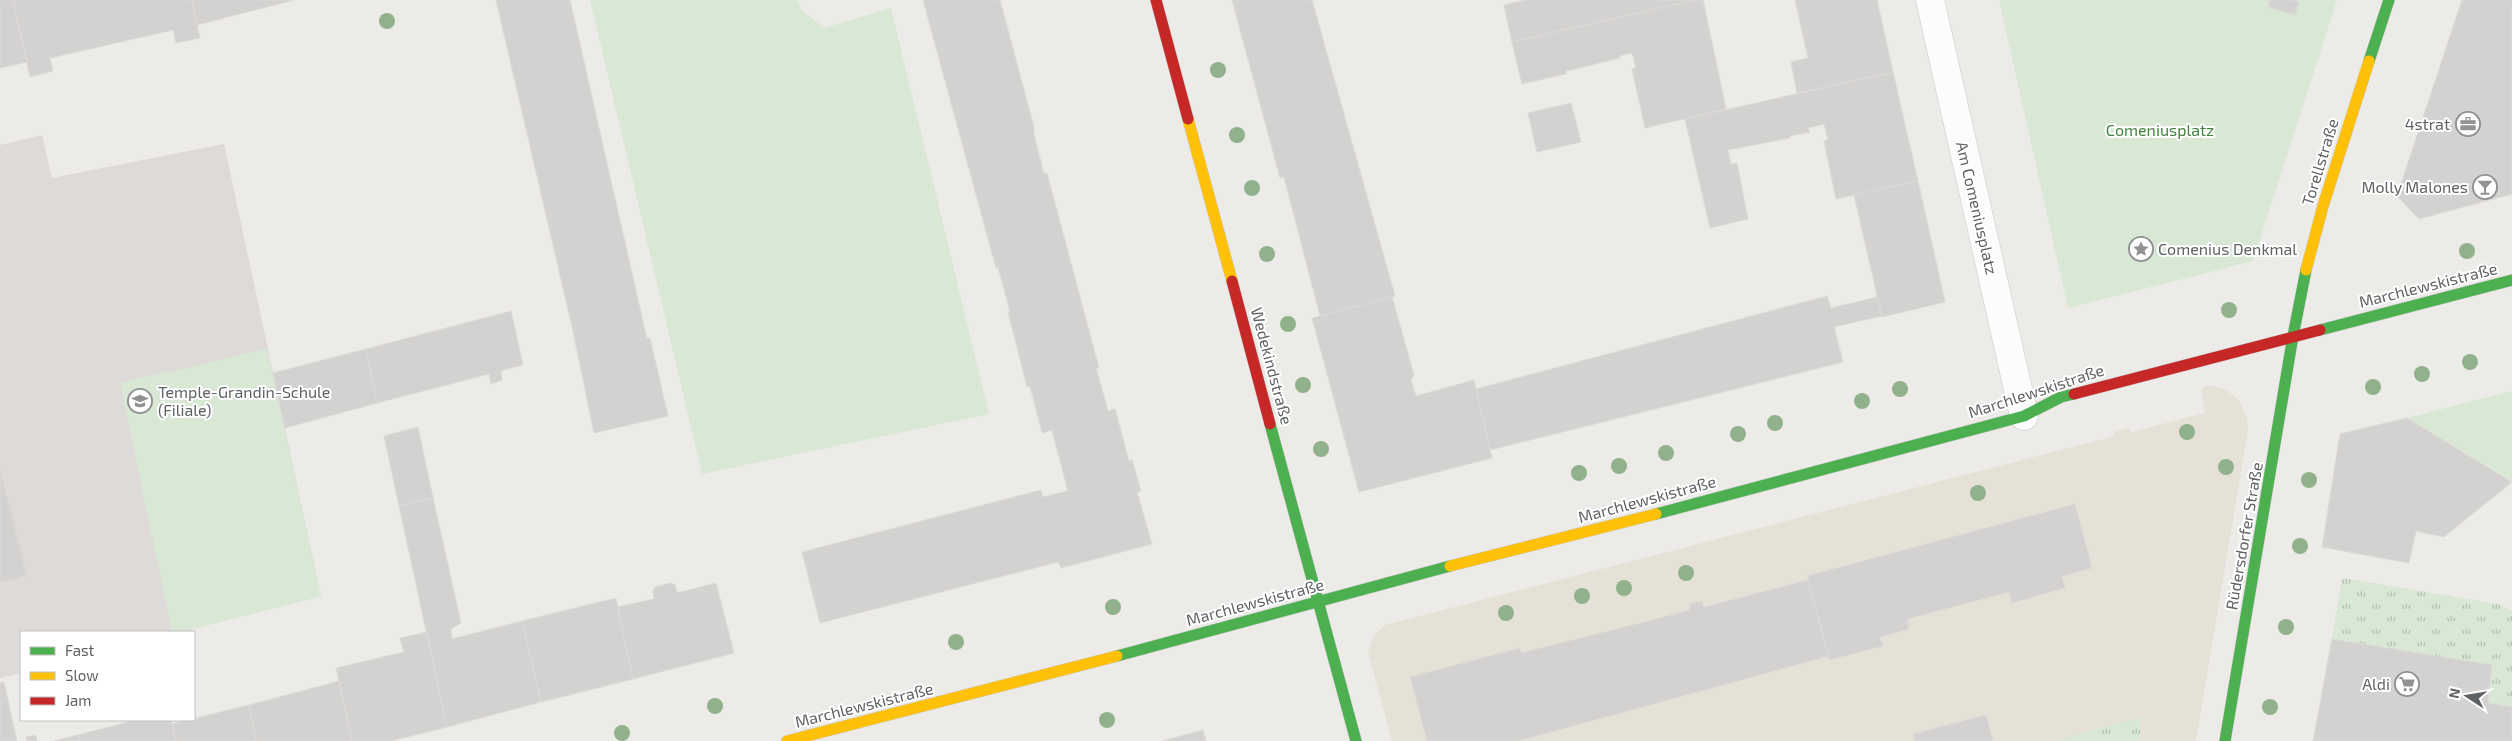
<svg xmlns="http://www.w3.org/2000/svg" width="2512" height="741" viewBox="0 0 2512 741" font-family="'Exo 2',sans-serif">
  <defs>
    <pattern id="grass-tufts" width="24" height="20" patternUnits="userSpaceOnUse" patternTransform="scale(1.25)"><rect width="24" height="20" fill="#d9e7d5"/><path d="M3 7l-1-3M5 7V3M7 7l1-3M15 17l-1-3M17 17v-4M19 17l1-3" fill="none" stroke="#b3bfb0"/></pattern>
  </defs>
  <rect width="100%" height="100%" fill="#edebe8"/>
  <path fill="#e5e1d7" d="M 2208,385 L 2225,389 L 2238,399 L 2247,417 L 2248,431 L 2196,741 L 1392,741 L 1368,652 L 1373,636 L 1385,625 L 2115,436 L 2114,432 L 2129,428 L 2131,432 L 2205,413 L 2201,391 L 2203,387 Z"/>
  <path fill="#dddad7" d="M 42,135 L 52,178 L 224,144 L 321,596 L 181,632 L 21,632 L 21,673 L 0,678 L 0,145 Z"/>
  <path fill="url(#grass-tufts)" d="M 2342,578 L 2498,604 L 2512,611 L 2512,707 L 2488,703 L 2492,665 L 2332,639 Z
    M 2142,717 L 2139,741 L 2053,741 Z"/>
  <path fill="#d9e7d5" d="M 590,0 L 798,0 L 801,9 L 824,28 L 891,8 L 989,414 L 702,474 Z
    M 1999,0 L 2337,0 L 2253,261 L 2068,308 Z
    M 267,349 L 321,596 L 181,632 L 172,632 L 120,383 Z
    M 2512,391 L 2512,481 L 2407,418 Z"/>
  <path fill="#d4d2d1" stroke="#dcdad8" d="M 0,0 L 13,0 L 27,62 L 0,68 Z
    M 13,0 L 192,0 L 200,38 L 176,43 L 173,30 L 50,58 L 53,71 L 30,77 Z
    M 192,0 L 294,0 L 197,25 Z
    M 496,0 L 570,0 L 647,339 L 650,338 L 668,416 L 594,433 L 573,331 Z
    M 923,0 L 1000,0 L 1035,131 L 1033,131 L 1044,174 L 1047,173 L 1099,368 L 1096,368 L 1108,411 L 1115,409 L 1129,461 L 1132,460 L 1141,491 L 1137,492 L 1152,544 L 1061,568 L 1058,562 L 820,623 L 802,552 L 1041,490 L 1043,497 L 1068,491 L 1052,430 L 1042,433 L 1030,386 L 1027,387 L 1008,312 L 1010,311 L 998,267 L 996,268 Z
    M 1232,0 L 1312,0 L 1395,296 L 1320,316 L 1284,177 L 1280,178 Z
    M 1525,0 L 1695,0 L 1512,42 L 1504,5 Z
    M 1695,0 L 1703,0 L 1726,109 L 1645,128 L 1632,69 L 1636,68 L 1632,53 L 1619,56 L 1620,58 L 1566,71 L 1566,74 L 1522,84 L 1512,42 Z
    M 1795,0 L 1877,0 L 1893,72 L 1797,93 L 1791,62 L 1808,58 Z
    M 2270,0 L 2293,0 L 2299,2 L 2295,15 L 2268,7 Z
    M 2462,0 L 2512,0 L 2512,194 L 2419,219 L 2397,196 Z
    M 1893,72 L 1918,181 L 1836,199 L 1824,141 L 1828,140 L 1824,124 L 1808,128 L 1810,132 L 1790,136 L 1790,138 L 1728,150 L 1731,164 L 1737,163 L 1748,219 L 1710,228 L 1685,119 Z
    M 1571,103 L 1581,142 L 1537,152 L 1528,113 Z
    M 1918,181 L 1945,302 L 1882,317 L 1854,195 Z
    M 1827,296 L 1831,308 L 1877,297 L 1882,316 L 1834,327 L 1843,362 L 1490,450 L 1476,389 Z
    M 1392,297 L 1414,375 L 1411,380 L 1416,396 L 1474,380 L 1492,458 L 1359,492 L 1312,318 Z
    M 511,311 L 523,365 L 501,371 L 502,380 L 491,384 L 489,374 L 377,403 L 366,349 Z
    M 366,349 L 377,403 L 285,428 L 273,373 Z
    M 2407,418 L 2512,482 L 2444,537 L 2416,531 L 2409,563 L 2322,547 L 2340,434 Z
    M 418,427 L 433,498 L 399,506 L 384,436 Z
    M 0,467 L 27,576 L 0,583 Z
    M 433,498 L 461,623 L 451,629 L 452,639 L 522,621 L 541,702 L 447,727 L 399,506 Z
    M 2075,504 L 2092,568 L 2062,576 L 2065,588 L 2012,603 L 2009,592 L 1907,619 L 1909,629 L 1880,637 L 1883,646 L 1829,660 L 1807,576 Z
    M 1808,580 L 1829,656 L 1518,741 L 1427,741 L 1410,677 L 1520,648 L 1521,653 L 1652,620 L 1690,610 L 1689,604 L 1702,601 L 1704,607 Z
    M 671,583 L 675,585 L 677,593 L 716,583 L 734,653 L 633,679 L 617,607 L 654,599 L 653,591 L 655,587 Z
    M 616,598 L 633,679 L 541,702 L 522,621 Z
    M 427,632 L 447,727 L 391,741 L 352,741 L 336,668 L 404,652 L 400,638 Z
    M 2332,639 L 2492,665 L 2488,703 L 2512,707 L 2512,741 L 2313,741 Z
    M 339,681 L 352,741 L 256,741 L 249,705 Z
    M 4,682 L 17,741 L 0,741 L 0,683 Z
    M 249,705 L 256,741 L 176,741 L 172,724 Z
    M 1986,715 L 1993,741 L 1915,741 L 1913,734 Z
    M 136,720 L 171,720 L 176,741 L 79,741 L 78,735 Z
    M 1203,730 L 1206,741 L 1162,741 Z
    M 36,735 L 37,741 L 27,741 L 26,737 Z
    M 78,735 L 79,741 L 54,741 Z"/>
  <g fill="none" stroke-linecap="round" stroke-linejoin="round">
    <defs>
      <path id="street" d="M 1930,0 L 2024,416"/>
      <path id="fast" d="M 2369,61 L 2389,0
        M 2320,330 L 2512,280
        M 1270,424 L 1356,741
        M 1656,514 L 2024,416 L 2061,397 L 2074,394
        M 1117,656 L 1450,566
        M 2225,741 L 2293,336 L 2306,270"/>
      <path id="slow" d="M 1188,119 L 1232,281
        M 2306,270 L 2323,206 L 2369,61
        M 1450,566 L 1656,514
        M 787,741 L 1117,656"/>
      <path id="jam" d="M 1156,0 L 1188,119
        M 1232,281 L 1270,424
        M 2074,394 L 2320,330"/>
    </defs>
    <use href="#street" stroke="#cac9c8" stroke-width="29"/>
    <use href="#fast" stroke="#c9c9c8" stroke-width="12"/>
    <use href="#slow" stroke="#c9c9c8" stroke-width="12"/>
    <use href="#jam" stroke="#c9c9c8" stroke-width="12"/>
    <use href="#street" stroke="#fcfcfc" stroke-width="28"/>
    <use href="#fast" stroke="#4caf50" stroke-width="11"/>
    <use href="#slow" stroke="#ffc107" stroke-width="11"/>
    <use href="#jam" stroke="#c62828" stroke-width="11"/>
  </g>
  <g fill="#90b18c">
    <circle cx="387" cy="21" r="8"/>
    <circle cx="1218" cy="70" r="8"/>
    <circle cx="1237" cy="135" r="8"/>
    <circle cx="1252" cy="188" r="8"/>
    <circle cx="2467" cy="251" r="8"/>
    <circle cx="1267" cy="254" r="8"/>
    <circle cx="2229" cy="310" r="8"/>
    <circle cx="1288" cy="324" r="8"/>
    <circle cx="2470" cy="362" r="8"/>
    <circle cx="2422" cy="374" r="8"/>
    <circle cx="1303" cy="385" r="8"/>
    <circle cx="2373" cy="387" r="8"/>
    <circle cx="1900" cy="389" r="8"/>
    <circle cx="1862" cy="401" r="8"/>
    <circle cx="1775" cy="423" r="8"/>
    <circle cx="2187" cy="432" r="8"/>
    <circle cx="1738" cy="434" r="8"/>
    <circle cx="1321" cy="449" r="8"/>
    <circle cx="1666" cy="453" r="8"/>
    <circle cx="1619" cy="466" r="8"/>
    <circle cx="2226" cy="467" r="8"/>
    <circle cx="1579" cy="473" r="8"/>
    <circle cx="2309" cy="480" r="8"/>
    <circle cx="1978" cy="493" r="8"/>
    <circle cx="2300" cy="546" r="8"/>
    <circle cx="1686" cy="573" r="8"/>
    <circle cx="1624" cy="588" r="8"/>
    <circle cx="1582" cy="596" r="8"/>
    <circle cx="1113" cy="607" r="8"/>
    <circle cx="1506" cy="613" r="8"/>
    <circle cx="2286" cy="627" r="8"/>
    <circle cx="956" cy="642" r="8"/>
    <circle cx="715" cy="706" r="8"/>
    <circle cx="2270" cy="707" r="8"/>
    <circle cx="1107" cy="720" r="8"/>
    <circle cx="622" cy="733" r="8"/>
  </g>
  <defs>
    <symbol id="office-ring" viewBox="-11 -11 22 22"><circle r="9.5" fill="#fff" stroke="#909293" stroke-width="1.5"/><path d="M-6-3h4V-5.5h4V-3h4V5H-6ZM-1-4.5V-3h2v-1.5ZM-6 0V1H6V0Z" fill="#909293"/></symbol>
    <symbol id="bar-ring" viewBox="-11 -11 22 22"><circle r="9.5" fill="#fff" stroke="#909293" stroke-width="1.5"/><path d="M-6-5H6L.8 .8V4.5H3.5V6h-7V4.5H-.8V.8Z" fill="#909293"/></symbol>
    <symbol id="sight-ring" viewBox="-11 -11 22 22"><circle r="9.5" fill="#fff" stroke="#909293" stroke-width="1.5"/><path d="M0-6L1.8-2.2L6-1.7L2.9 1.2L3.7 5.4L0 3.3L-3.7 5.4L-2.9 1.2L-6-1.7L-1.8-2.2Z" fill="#909293"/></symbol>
    <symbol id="school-ring" viewBox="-11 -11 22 22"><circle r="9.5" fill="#fff" stroke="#909293" stroke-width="1.5"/><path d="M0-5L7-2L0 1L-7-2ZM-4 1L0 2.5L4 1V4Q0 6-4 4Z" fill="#909293"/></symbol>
    <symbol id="supermarket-ring" viewBox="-11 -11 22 22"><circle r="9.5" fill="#fff" stroke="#909293" stroke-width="1.5"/><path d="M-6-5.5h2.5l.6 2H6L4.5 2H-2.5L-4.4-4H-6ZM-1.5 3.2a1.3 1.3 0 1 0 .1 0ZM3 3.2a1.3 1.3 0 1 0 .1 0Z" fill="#909293"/></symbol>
  </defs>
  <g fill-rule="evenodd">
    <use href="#office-ring" x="2454" y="110" width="28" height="28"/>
    <use href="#bar-ring" x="2471" y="173" width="28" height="28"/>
    <use href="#sight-ring" x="2127" y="235" width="28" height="28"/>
    <use href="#school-ring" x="126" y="387" width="28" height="28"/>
    <use href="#supermarket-ring" x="2393" y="670" width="28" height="28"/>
  </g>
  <g text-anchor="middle" stroke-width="4" stroke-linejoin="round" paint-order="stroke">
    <g font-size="16" fill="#5e6265" stroke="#fff" text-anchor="end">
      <text x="2450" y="130">4strat</text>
      <text x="2468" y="193">Molly Malones</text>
      <text x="2158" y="255" text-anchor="start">Comenius Denkmal</text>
      <text x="158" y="398" text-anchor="start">Temple-Grandin-Schule<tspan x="158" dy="18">(Filiale)</tspan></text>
      <text x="2390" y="690">Aldi</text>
    </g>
    <g font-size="16" fill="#438240" stroke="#fff">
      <text x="2160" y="136">Comeniusplatz</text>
    </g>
    <g font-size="16" fill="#5e6265" stroke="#fff">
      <text transform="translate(2320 162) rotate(-73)" y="6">Torellstraße</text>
      <text transform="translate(1977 208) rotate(77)" y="6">Am Comeniusplatz</text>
      <text transform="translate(2428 285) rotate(-14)" y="6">Marchlewskistraße</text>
      <text transform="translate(1272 366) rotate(75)" y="6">Wedekindstraße</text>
      <text transform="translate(2036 391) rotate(-18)" y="6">Marchlewskistraße</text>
      <text transform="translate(1647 499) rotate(-15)" y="6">Marchlewskistraße</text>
      <text transform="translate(2244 536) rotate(-80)" y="6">Rüdersdorfer Straße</text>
      <text transform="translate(1255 602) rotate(-15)" y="6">Marchlewskistraße</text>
      <text transform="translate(864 705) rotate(-14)" y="6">Marchlewskistraße</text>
    </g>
  </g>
  <rect x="20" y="631" width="175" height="90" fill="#ffffff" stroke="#bfc0c1"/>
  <rect x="30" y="647" width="25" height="8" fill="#4caf50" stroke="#bfc0c1"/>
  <text x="65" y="656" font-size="15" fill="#5e6265">Fast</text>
  <rect x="30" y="672" width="25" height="8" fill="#ffc107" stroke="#bfc0c1"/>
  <text x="65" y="681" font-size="15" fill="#5e6265">Slow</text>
  <rect x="30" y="697" width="25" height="8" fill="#c62828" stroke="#bfc0c1"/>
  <text x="65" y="706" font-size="15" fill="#5e6265">Jam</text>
  <g transform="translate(2467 696) rotate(282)" stroke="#ffffff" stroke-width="4" paint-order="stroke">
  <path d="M0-4L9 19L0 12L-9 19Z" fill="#5e6265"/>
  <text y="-8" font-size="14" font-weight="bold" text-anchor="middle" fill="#5e6265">N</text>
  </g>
</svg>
